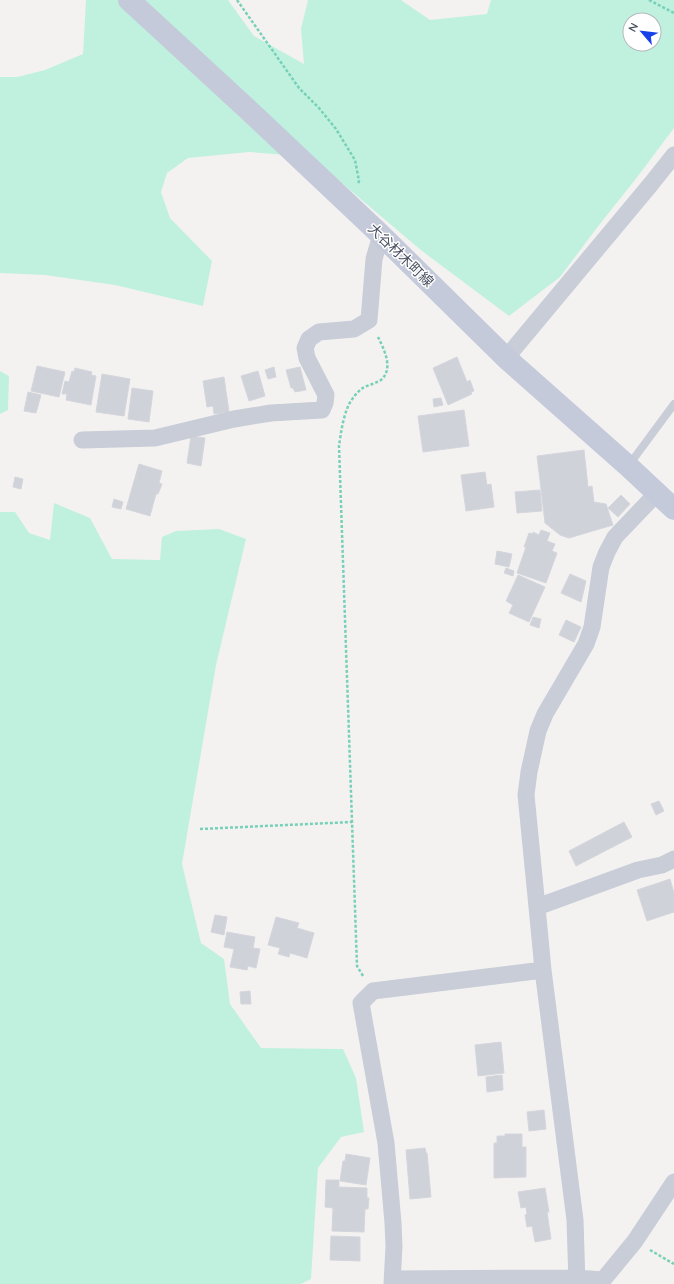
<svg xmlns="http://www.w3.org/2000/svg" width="674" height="1284" viewBox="0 0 674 1284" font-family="Quicksand,'Noto Sans JP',sans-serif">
  <rect width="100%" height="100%" fill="#f4f2f1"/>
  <path fill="#c0f1de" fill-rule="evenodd" d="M 86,0 L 228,0 L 254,36 L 304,64 L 301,29 L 308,0 L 401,0 L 430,20 L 487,14 L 491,0 L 674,0 L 674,128 L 638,176 L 596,229 L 560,277 L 509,316 L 422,251 L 311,157 L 249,152 L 188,158 L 167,173 L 161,192 L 170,218 L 212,261 L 203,306 L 115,285 L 45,275 L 0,273 L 0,77 L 17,77 L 45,70 L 83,54 ZM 630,20 L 654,20 L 654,44 L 630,44 Z
    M 0,371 L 9,376 L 8,410 L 0,414 Z
    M 54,503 L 90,518 L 112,559 L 160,560 L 162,537 L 176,531 L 219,529 L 246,539 L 216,665 L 182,864 L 201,943 L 224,959 L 230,1004 L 261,1048 L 343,1049 L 356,1078 L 364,1132 L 341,1137 L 318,1168 L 311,1279 L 301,1284 L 0,1284 L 0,512 L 15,512 L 29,533 L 50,540 Z"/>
  <path fill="#d0d2d9" stroke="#d5d6dd" d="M 457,357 L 467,382 L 470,380 L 474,391 L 471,392 L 472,394 L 448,405 L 433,368 Z
    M 37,366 L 65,372 L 59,397 L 31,391 Z
    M 274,367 L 276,377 L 268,379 L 265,370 Z
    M 300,367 L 306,390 L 295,392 L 293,388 L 291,388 L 286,370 Z
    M 75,368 L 92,372 L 91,375 L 96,376 L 91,405 L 66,400 L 67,394 L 62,394 L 65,381 L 69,382 L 72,371 L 74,372 Z
    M 258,371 L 265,396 L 249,401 L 241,376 Z
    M 102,374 L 130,379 L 124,416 L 96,412 Z
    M 224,377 L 229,412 L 214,414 L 213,406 L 207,407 L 203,381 Z
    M 132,388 L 153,391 L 149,422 L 128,419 Z
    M 28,392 L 41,395 L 36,413 L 24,411 Z
    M 441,398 L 443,405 L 434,407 L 433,399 Z
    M 464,410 L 469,446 L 423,452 L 418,416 Z
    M 191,436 L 205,438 L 201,466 L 187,463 Z
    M 584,450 L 588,487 L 592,486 L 594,502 L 606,504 L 613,525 L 569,538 L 560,535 L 545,523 L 537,456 Z
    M 139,464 L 162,471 L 159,483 L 162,484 L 158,494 L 156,494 L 150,516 L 126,509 Z
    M 485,472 L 487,485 L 491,484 L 494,507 L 466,511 L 461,475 Z
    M 15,477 L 23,479 L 21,489 L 13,487 Z
    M 540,490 L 542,511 L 517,513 L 515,492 Z
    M 621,495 L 630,504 L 618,517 L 608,508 Z
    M 114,499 L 123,502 L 121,509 L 112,507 Z
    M 541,530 L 550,533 L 547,541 L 555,544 L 552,551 L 557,553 L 546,583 L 517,573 L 526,547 L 524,547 L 529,533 L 533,534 L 533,532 L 539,535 Z
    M 497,551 L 512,554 L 509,567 L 495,564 Z
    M 506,568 L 514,571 L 513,576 L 504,573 Z
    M 570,574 L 586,581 L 581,602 L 561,593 Z
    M 518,575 L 545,587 L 529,622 L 509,613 L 513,605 L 506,601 Z
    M 533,617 L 541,619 L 539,628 L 530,625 Z
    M 566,620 L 581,627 L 574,642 L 559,635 Z
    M 659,801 L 664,811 L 656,815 L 651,804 Z
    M 624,822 L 632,837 L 576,866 L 569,851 Z
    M 670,879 L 674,893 L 674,912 L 647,921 L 637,890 Z
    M 215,915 L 227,917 L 224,935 L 211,932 Z
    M 276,917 L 299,923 L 297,928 L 314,933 L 307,958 L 290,953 L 289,957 L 278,954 L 280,948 L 268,945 Z
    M 227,932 L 255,937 L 253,948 L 260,949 L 256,968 L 248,966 L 247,970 L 230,967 L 234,949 L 224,947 Z
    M 250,991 L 251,1004 L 241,1004 L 240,992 Z
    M 501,1042 L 504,1073 L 478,1076 L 475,1045 Z
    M 502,1075 L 503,1090 L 487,1092 L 486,1077 Z
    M 544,1110 L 546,1129 L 529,1131 L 527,1112 Z
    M 505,1134 L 522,1134 L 522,1147 L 526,1147 L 526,1177 L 494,1178 L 494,1143 L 497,1143 L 497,1136 L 505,1136 Z
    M 425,1148 L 426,1153 L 427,1153 L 431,1197 L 410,1199 L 406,1150 Z
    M 346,1154 L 370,1158 L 366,1185 L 340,1181 L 343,1161 L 345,1161 Z
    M 326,1180 L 339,1180 L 339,1187 L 367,1188 L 367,1198 L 369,1198 L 368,1209 L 365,1209 L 364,1232 L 332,1231 L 333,1208 L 325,1207 Z
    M 545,1188 L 549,1212 L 547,1212 L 551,1239 L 535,1242 L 532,1226 L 527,1227 L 525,1215 L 527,1214 L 526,1207 L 521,1208 L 518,1192 Z
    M 331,1236 L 360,1237 L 360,1261 L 330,1260 Z"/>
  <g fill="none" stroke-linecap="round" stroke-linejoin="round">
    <path stroke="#77d0b8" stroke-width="2.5" stroke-dasharray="3 2" stroke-linecap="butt" d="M 237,0 L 299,88 L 319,108 L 336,129 L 355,160 L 359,181 L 358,184
      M 649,0 L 674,13
      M 200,829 L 352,822
      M 363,976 L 357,966 L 339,446 C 341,432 344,409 353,398 C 355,395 358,392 361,389 C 367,385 375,384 381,380 C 394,369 384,349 378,337
      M 650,1250 L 674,1264"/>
    <path stroke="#c8cdd8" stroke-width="8" d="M 629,465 L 674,404"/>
    <path stroke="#c8cdd8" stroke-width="17" d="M 506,358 L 651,184 L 674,155
      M 82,440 L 155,438 L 234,419 L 271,413 L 322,410 L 325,403 L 326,395 L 307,358 L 305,348 L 309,339 L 319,332 L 354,329 L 369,320 L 374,259 L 381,235
      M 537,907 L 638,870 L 662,865 L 674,859
      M 393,1279 L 577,1278 L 603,1280 L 635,1241 L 674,1182
      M 392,1284 L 394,1246 L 393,1223 L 386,1143 L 361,1003 L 373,991 L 543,970
      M 577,1284 L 575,1220 L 543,970 L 537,907 L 526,795 L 529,772 L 538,731 L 545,714 L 586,644 L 592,627 L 601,567 L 607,552 L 615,537 L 657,493"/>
    <path stroke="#c4cada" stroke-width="22" d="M 129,0 L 257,118 L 381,235 L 506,358 L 628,466 L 674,509"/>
  </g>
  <g text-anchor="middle" stroke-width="3" stroke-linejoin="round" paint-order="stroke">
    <g font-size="14" fill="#484f5f" stroke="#fff">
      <text transform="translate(401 255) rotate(44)" y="5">大谷材木町線</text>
    </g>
  </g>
  <g transform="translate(642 32) rotate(298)"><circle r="19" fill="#ffffff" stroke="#b6b9bf"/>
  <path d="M0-3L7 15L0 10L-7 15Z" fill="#1542e9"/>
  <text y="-6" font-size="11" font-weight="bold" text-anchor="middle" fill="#484f5f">N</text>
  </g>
</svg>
